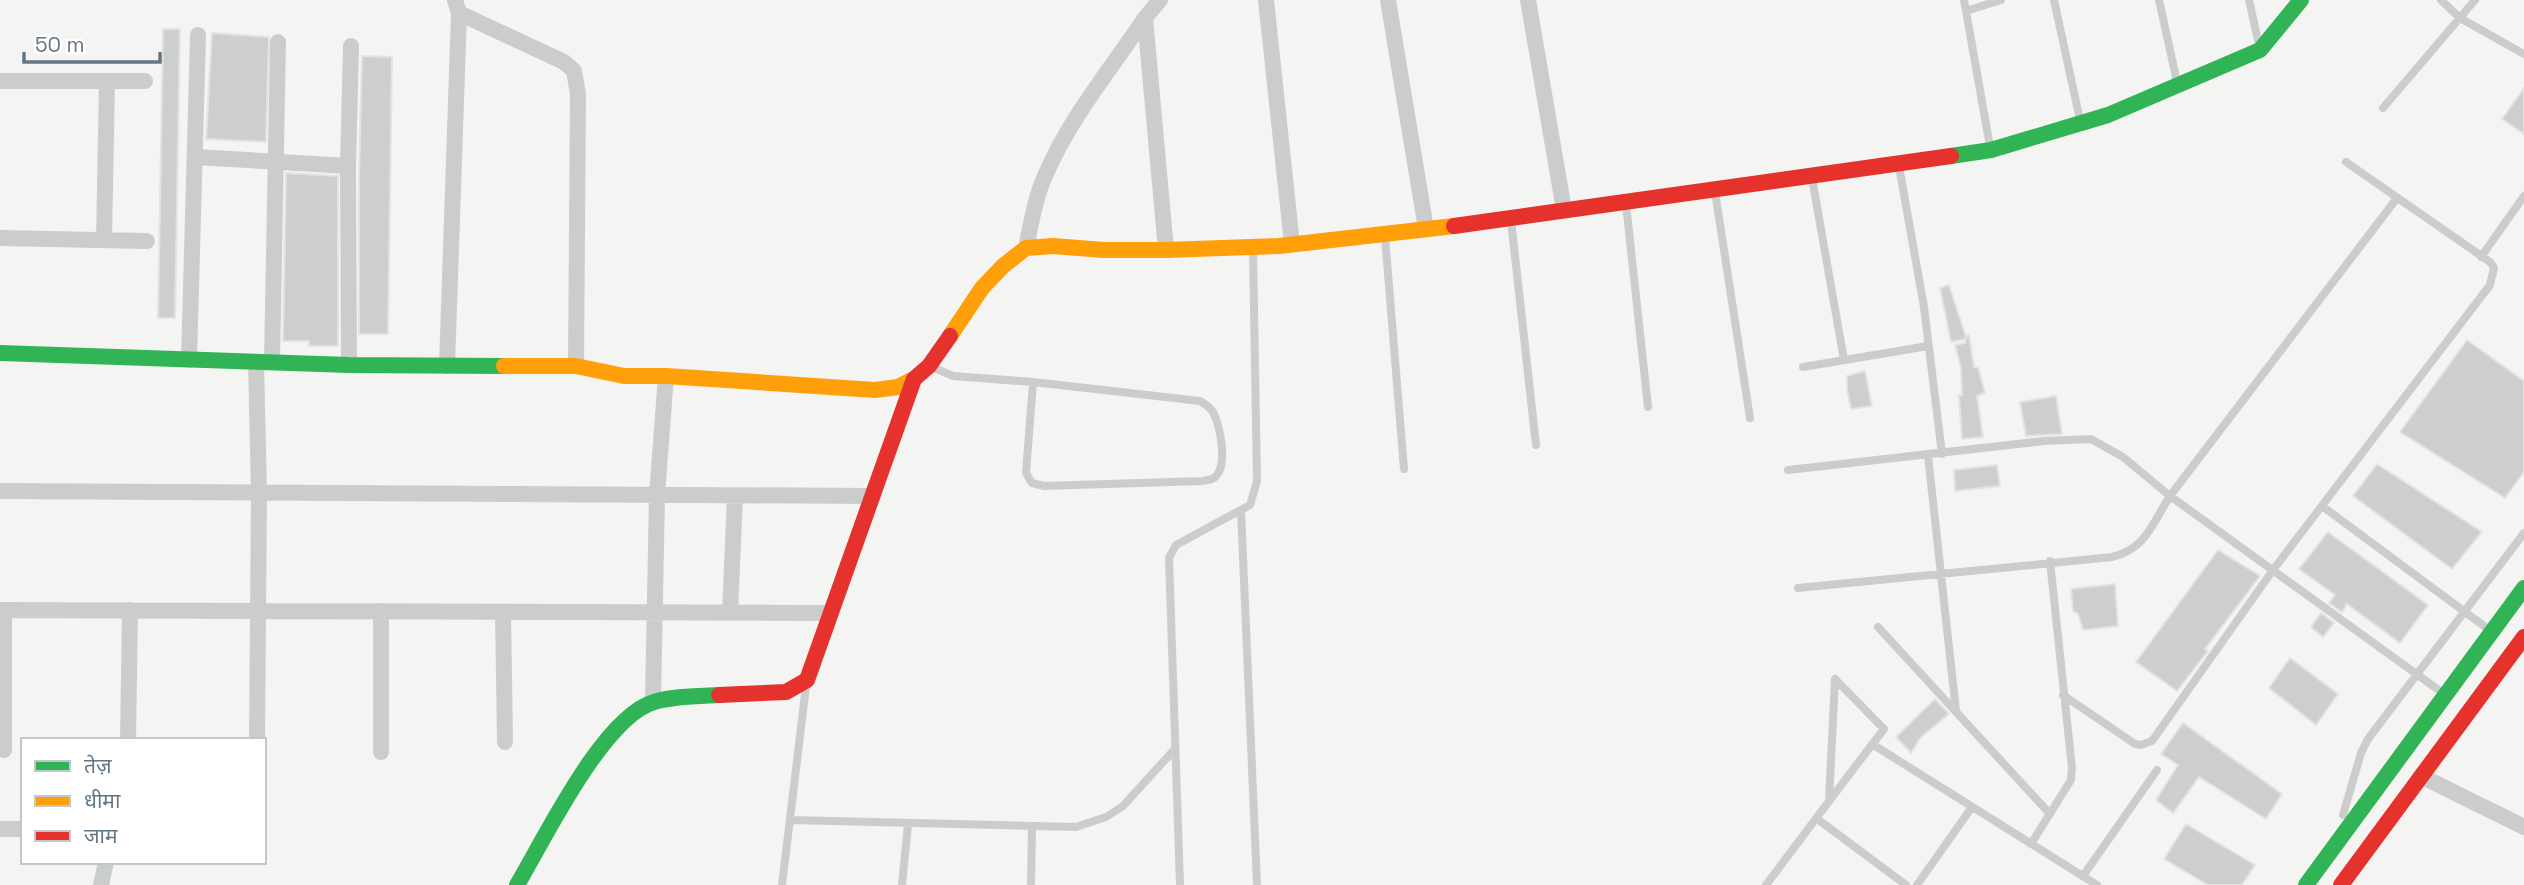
<svg xmlns="http://www.w3.org/2000/svg" width="2524" height="885" viewBox="0 0 2524 885" font-family="'Space Grotesk','Noto Sans Devanagari',sans-serif">
  <rect width="100%" height="100%" fill="#f4f4f2"/>
  <path fill="#cdcfce" stroke="#e3e3e2" stroke-width="2" d="M 163,29 L 180,29 L 175,318 L 158,318 Z
    M 212,33 L 269,37 L 266,142 L 206,139 Z
    M 362,56 L 392,57 L 388,334 L 359,334 L 359,175 Z
    M 2524,88 L 2524,134 L 2502,119 Z
    M 286,173 L 338,176 L 338,346 L 309,346 L 309,341 L 283,341 Z
    M 1949,285 L 1966,337 L 1969,335 L 1974,367 L 1978,367 L 1985,393 L 1977,396 L 1983,437 L 1962,439 L 1959,395 L 1962,395 L 1961,368 L 1955,345 L 1965,343 L 1966,339 L 1951,342 L 1940,288 Z
    M 2467,340 L 2524,381 L 2524,472 L 2505,498 L 2400,432 Z
    M 1865,371 L 1872,406 L 1851,409 L 1847,389 L 1847,376 Z
    M 2056,396 L 2062,434 L 2026,436 L 2020,402 Z
    M 2377,464 L 2482,532 L 2452,569 L 2353,496 Z
    M 1997,465 L 2000,486 L 1955,491 L 1954,470 Z
    M 2328,532 L 2428,605 L 2400,643 L 2347,604 L 2342,612 L 2329,603 L 2335,595 L 2299,569 Z
    M 2218,550 L 2260,576 L 2205,649 L 2208,651 L 2177,691 L 2136,662 Z
    M 2115,584 L 2118,626 L 2083,630 L 2078,614 L 2073,611 L 2071,589 Z
    M 2321,613 L 2334,623 L 2323,637 L 2311,627 Z
    M 2290,658 L 2338,694 L 2316,725 L 2269,688 Z
    M 1935,699 L 1949,714 L 1921,737 L 1911,753 L 1896,737 Z
    M 2183,723 L 2282,794 L 2266,819 L 2199,777 L 2173,813 L 2156,800 L 2178,765 L 2161,754 Z
    M 2186,824 L 2255,865 L 2242,885 L 2208,885 L 2164,859 Z"/>
  <g fill="none" stroke-linecap="round" stroke-linejoin="round">
    <path stroke="#cbcdcd" stroke-width="8" d="M 1964,0 L 1966,11
      M 2054,0 L 2080,120
      M 2159,0 L 2177,82
      M 2249,0 L 2259,45
      M 2441,0 L 2460,18 L 2524,54
      M 2383,108 L 2475,0
      M 1990,147 L 1966,11 L 2001,0
      M 1899,166 L 1924,307 L 1942,454
      M 1812,178 L 1844,360
      M 1715,192 L 1750,418
      M 1626,204 L 1648,407
      M 1511,220 L 1536,445
      M 1385,237 L 1404,469
      M 2481,257 L 2524,196
      M 932,367 L 953,376 L 1033,382 L 1200,401 C 1205,404 1210,407 1213,412 C 1220,426 1229,467 1214,478 C 1211,480 1207,480 1203,481 L 1044,486 L 1032,483 L 1026,473 L 1033,382
      M 1803,367 L 1928,346
      M 1928,456 L 1956,711
      M 1788,470 L 2044,441 L 2091,439 L 2123,457 L 2170,496 L 2440,691
      M 2322,506 L 2488,629
      M 1241,510 L 1257,885
      M 1798,588 L 2112,557 C 2146,549 2152,524 2170,496 L 2397,198
      M 1878,627 L 2050,814
      M 2063,695 L 2135,744 L 2141,745 L 2152,741 L 2273,570 L 2490,285 L 2494,268 L 2490,262 L 2346,162
      M 1872,744 L 2097,885
      M 2343,815 L 2361,753 L 2368,739 L 2524,533
      M 1816,818 L 1906,885
      M 790,820 L 1076,827 L 1106,817 L 1123,806 L 1174,750
      M 2031,844 L 2071,780 L 2072,768 L 2050,561
      M 2083,876 L 2157,770
      M 782,885 L 806,686
      M 902,885 L 908,824
      M 1031,885 L 1032,827
      M 1180,885 L 1169,558 L 1176,545 L 1250,505 L 1257,481 L 1253,249
      M 1766,885 C 1805,833 1844,781 1884,729 L 1835,679 L 1829,801
      M 1917,885 L 1972,807"/>
    <path stroke="#cbcdcd" stroke-width="16" d="M 1266,0 L 1292,244
      M 1388,0 L 1426,229
      M 1528,0 L 1564,210
      M 459,13 L 564,62 L 574,71 L 578,94 L 576,366
      M 1145,18 L 1166,250
      M 0,81 L 145,81
      M 196,157 L 348,166
      M 0,238 L 147,241
      M 104,240 L 107,81
      M 1026,248 C 1031,224 1035,198 1045,176 C 1069,119 1111,69 1145,18 L 1160,0
      M 189,360 L 198,35
      M 272,361 L 278,42
      M 256,363 L 259,493 L 257,740
      M 349,365 L 348,166 L 351,46
      M 447,366 L 459,13 L 455,0
      M 0,491 L 873,496
      M 0,610 L 831,613
      M 4,610 L 4,750
      M 381,611 L 381,752
      M 503,612 L 505,742
      M 730,613 L 735,496
      M 653,702 L 657,495 L 666,376
      M 128,740 L 130,610
      M 2421,776 L 2524,827
      M 0,829 L 23,829
      M 101,885 L 106,862"/>
    <path stroke="#30b455" stroke-width="16" d="M 1951,156 L 1991,150 L 2108,115 L 2260,50 L 2301,0
      M 0,353 L 349,365 L 504,366
      M 517,885 C 545,838 603,717 654,702 C 674,696 698,696 719,695
      M 2306,885 L 2524,588"/>
    <path stroke="#ff9f0a" stroke-width="16" d="M 950,336 L 982,288 L 1003,266 L 1026,248 L 1053,246 L 1104,250 L 1166,250 L 1279,246 L 1454,226
      M 504,366 L 576,366 L 624,376 L 666,376 L 875,390 L 898,387 L 914,379"/>
    <path stroke="#e5322d" stroke-width="16" d="M 1454,226 L 1951,156
      M 719,695 L 786,692 L 807,680 L 914,379 L 929,366 L 950,336
      M 2341,885 L 2524,637"/>
  </g>
  <rect x="21" y="738" width="245" height="126" fill="#ffffff" stroke="#c1c8cd" stroke-width="2"/>
  <rect x="35" y="761" width="35" height="10" fill="#30b455" stroke="#c1c8cd" stroke-width="2"/>
  <text x="84" y="773" font-size="21" fill="#637683">तेज़</text>
  <rect x="35" y="796" width="35" height="10" fill="#ff9f0a" stroke="#c1c8cd" stroke-width="2"/>
  <text x="84" y="808" font-size="21" fill="#637683">धीमा</text>
  <rect x="35" y="831" width="35" height="10" fill="#e5322d" stroke="#c1c8cd" stroke-width="2"/>
  <text x="84" y="843" font-size="21" fill="#637683">जाम</text>
  <path d="M24 52v10h136v-10" fill="none" stroke="#637683" stroke-width="3.5"/>
  <text x="35" y="52" font-size="21" fill="#637683" stroke="#ffffff" stroke-width="5" paint-order="stroke">50 m</text>
</svg>
